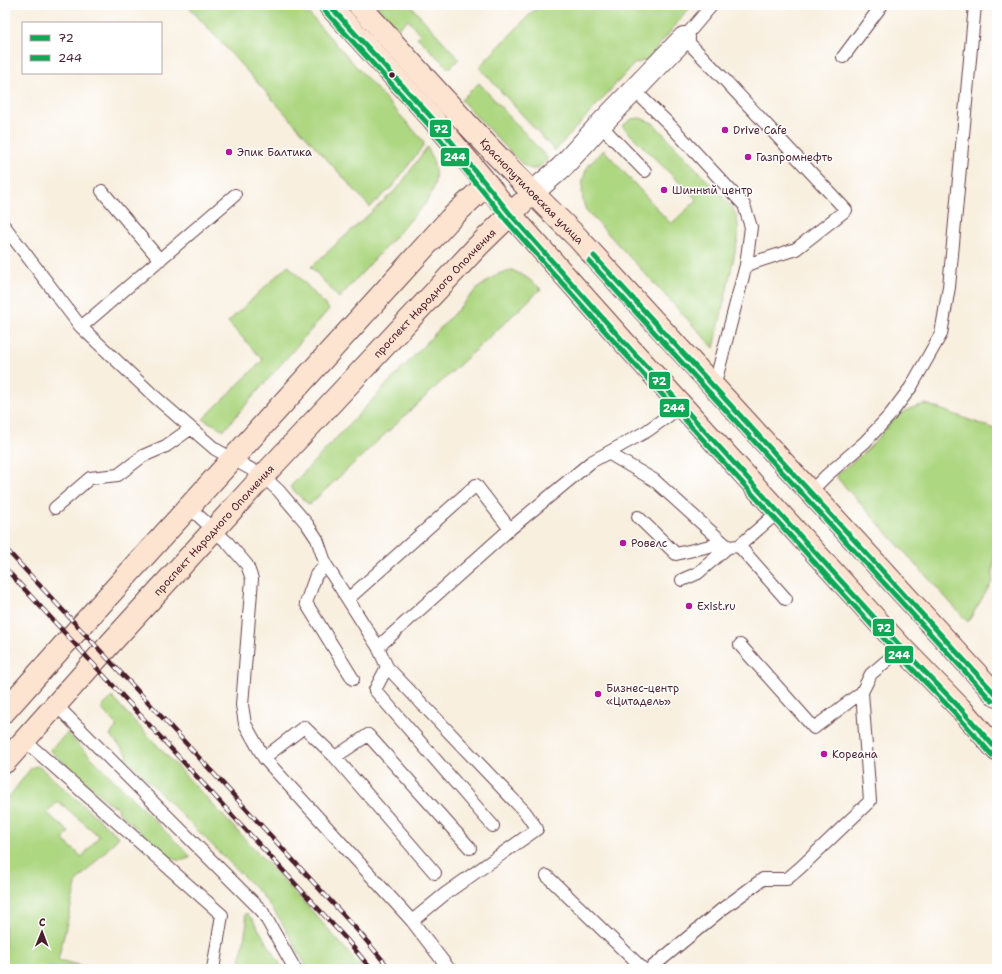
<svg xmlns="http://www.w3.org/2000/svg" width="1002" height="974" viewBox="0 0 1002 974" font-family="'Shantell Sans',sans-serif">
  <rect width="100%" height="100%" fill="#fff"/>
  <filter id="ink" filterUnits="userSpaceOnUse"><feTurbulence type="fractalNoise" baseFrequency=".025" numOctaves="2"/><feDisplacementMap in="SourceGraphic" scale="8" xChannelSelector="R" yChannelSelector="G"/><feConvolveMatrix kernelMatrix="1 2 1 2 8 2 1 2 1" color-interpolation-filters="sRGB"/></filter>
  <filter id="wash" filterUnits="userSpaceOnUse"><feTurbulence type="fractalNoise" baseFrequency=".012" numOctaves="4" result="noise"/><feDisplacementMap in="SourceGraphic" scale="16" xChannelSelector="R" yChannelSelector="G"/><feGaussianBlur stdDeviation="0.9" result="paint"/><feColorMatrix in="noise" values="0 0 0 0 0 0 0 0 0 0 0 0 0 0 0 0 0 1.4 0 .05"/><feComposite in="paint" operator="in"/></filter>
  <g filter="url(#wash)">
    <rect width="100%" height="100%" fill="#f8efdf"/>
    <path fill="#aed782" stroke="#7c7b56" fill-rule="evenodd" d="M 187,5 L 301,5 L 417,134 L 424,142 L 423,146 L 392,187 L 370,207 Z
      M 376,5 L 410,5 L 459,59 L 449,69 L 417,37 L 420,34 L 408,20 L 397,29 Z
      M 539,5 L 692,5 L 649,58 L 646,60 L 634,64 L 555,151 L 479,67 Z
      M 479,83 L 548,159 C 537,170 534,173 521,163 L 461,100 Z
      M 640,118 L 653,123 L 732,207 C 738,217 739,226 738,238 L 714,348 L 586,210 C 580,198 581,174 590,164 C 594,159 599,155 604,150 L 671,224 L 697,200 L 622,126 L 632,119 Z
      M 427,147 C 438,168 439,184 425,204 L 339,298 L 311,267 L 398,188 Z
      M 288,265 L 329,309 L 224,430 L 203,419 L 263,360 L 228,322 Z
      M 512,270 L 526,277 L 541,289 L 309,505 L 290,487 L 478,288 L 498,274 Z
      M 926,404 L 997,430 L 997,532 L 992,582 L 968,622 L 838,479 L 837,475 C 849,464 864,454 875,442 C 894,420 895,411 926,404 Z
      M 112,697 L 313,912 L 363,969 L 308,969 L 279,918 L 262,895 L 125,758 L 128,755 L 110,735 L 117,726 L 101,708 Z
      M 67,733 L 191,857 C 182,862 174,861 166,855 L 117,811 L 119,809 L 115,805 L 112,806 L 50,750 Z
      M 36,766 L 41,768 L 119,837 L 77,881 L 58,960 L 96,969 L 5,969 L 5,802 L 31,768 ZM 58,801 L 99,836 L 82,857 L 63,840 L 69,832 L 47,813 Z
      M 247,913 L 253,920 L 283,969 L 239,969 L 247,923 L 245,915 Z"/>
  </g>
  <g filter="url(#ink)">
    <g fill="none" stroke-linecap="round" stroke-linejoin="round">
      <defs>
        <path id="service" d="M 712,5 L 684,38 L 722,77 L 846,210 L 796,249 L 746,265
          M 843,57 L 882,5
          M 634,90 L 670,125 L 744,205 L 751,227 L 746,265 L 714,387
          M 600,125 L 645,171
          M 102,191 L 160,260
          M 235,195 L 81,327 L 154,396 L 215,449 L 263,476 L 279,491 L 307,524 L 317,539 L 326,565 L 378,647 L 510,529 L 591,462 L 647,431 L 682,406
          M 5,227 L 81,327
          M 608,453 L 654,480 L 728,547
          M 810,492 L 827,475 L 865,442 L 890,415 L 911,387 L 941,334 L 949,287 L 975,5
          M 189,507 L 228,543 L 247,565 L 252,579 L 242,705 L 245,724 L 264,758 L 412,921 L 449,969
          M 55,508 L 90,478 L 118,475 L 143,456 L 166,446 L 190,429
          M 638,517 L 676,554 L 710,546 L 728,547
          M 739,546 L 786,599
          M 326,565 L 316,575 L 306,603 L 353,679
          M 682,580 L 698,573 L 728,547 L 739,546 L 778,512
          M 348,599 L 476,485 L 510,529
          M 740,645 L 814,728 L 862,692 L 871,674 L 902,648
          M 378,647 L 387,667 L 525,812 L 537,829 L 445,894 L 412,921
          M 387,667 L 375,690 L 493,826
          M 56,705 L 262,911 L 295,969
          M 24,740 L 222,915 L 213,969
          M 335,757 L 435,873
          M 264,758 L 304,727 L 335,757 L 368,735 L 470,848
          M 547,876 L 643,969
          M 650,969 L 721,910 L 763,879 L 787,879 L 801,867 L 870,801 L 862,692"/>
        <path id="minor" d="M 532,193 L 562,167 L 600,125 L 684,38"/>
        <g id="secondary">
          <path d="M 329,5 L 433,119 L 487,184 L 511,215 L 624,342 L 902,648 L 960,708 L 997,750"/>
          <path id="s1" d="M 359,5 C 430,84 501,163 577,237 L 997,696"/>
          <path d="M 5,711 L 62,647 L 450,219 L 487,184"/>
          <path id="s2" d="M 5,762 L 110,644 L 263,476 L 478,246 L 521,204"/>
        </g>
      </defs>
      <use href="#service" stroke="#643e46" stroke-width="14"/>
      <use href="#minor" stroke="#643e46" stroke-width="24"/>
      <use href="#secondary" stroke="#643e46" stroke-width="24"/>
      <use href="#service" stroke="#fff" stroke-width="12"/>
      <use href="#minor" stroke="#fff" stroke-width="22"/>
      <use href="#secondary" stroke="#fde4d1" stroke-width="22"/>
      <defs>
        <path id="rail" d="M 5,548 L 148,702 L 359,932 L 390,969
          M 5,568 L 347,940 L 371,969"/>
      </defs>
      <use href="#rail" stroke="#4a1f2b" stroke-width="4.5"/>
      <use href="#rail" stroke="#fff" stroke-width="3" stroke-dasharray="9" stroke-linecap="butt"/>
      <defs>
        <path id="bus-1" d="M 329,5 L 433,119 L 511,215 L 624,342 L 902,648 L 960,708 L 997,750
          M 594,256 L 997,696"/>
        <path id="bus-2" d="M 324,10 L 428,124 L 506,220 L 619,347 L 897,653 L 955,713 L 992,755
          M 589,261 L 992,701"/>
      </defs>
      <use href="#bus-1" stroke="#fff" stroke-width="8"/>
      <use href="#bus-2" stroke="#fff" stroke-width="8"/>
      <use href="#bus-1" stroke="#10a855" stroke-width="5"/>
      <use href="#bus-2" stroke="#10a855" stroke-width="5"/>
    </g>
  </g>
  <circle fill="#4a1f2b" stroke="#fff" stroke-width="1.5" cx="392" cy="75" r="3.5"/>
  <g fill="#b5179e" stroke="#fff" stroke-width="1.5">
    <circle cx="725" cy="130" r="4"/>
    <circle cx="229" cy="152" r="4"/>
    <circle cx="748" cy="157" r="4"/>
    <circle cx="664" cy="190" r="4"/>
    <circle cx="623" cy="543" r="4"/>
    <circle cx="689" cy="606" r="4"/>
    <circle cx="598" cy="694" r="4"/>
    <circle cx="824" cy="754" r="4"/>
  </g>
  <g text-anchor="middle" stroke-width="3" stroke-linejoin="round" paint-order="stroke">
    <g font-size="11" fill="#4a1f2b" stroke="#fff" text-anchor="start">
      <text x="733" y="134">Drive Cafe</text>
      <text x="237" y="156">Эпик Балтика</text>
      <text x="756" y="161">Газпромнефть</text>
      <text x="672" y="194">Шинный центр</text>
      <text x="631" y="547">Ровелс</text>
      <text x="697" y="610">Exist.ru</text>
      <text x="606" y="692">Бизнес-центр<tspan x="606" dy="13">«Цитадель»</tspan></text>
      <text x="832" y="758">Кореана</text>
    </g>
    <g font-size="11" fill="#4a1f2b" stroke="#fff">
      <text dy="4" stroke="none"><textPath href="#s1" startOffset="254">Краснопутиловская улица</textPath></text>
      <text dy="4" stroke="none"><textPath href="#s2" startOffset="636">проспект Народного Ополчения</textPath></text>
      <text dy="4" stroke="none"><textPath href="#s2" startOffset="312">проспект Народного Ополчения</textPath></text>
    </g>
  </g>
  <g stroke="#fff" stroke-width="1.5">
    <rect x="429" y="119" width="23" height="19" rx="4" fill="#10a855"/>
    <rect x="440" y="147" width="30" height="20" rx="4" fill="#10a855"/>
    <rect x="648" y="371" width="23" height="19" rx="4" fill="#10a855"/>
    <rect x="659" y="398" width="31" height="20" rx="4" fill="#10a855"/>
    <rect x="872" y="618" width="23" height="19" rx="4" fill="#10a855"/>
    <rect x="884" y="645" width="30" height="19" rx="4" fill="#10a855"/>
  </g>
  <g font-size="11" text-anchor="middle" font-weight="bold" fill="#fff">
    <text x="441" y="133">72</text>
    <text x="455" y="161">244</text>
    <text x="659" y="385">72</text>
    <text x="674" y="412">244</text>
    <text x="884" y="632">72</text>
    <text x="899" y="659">244</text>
  </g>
  <rect width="1002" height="974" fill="none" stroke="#fff" stroke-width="20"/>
  <rect x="22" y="22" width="140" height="52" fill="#ffffff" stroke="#b7a5aa"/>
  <rect x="30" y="35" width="20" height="6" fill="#10a855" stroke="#b7a5aa"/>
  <text x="58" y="42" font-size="12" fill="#4a1f2b">72</text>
  <rect x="30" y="55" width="20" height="6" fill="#10a855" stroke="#b7a5aa"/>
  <text x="58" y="62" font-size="12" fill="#4a1f2b">244</text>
  <g transform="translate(42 932) rotate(1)" stroke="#ffffff" stroke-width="3" paint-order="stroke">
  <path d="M0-3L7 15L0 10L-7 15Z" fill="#4a1f2b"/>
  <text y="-6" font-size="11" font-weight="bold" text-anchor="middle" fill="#4a1f2b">С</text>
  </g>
</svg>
